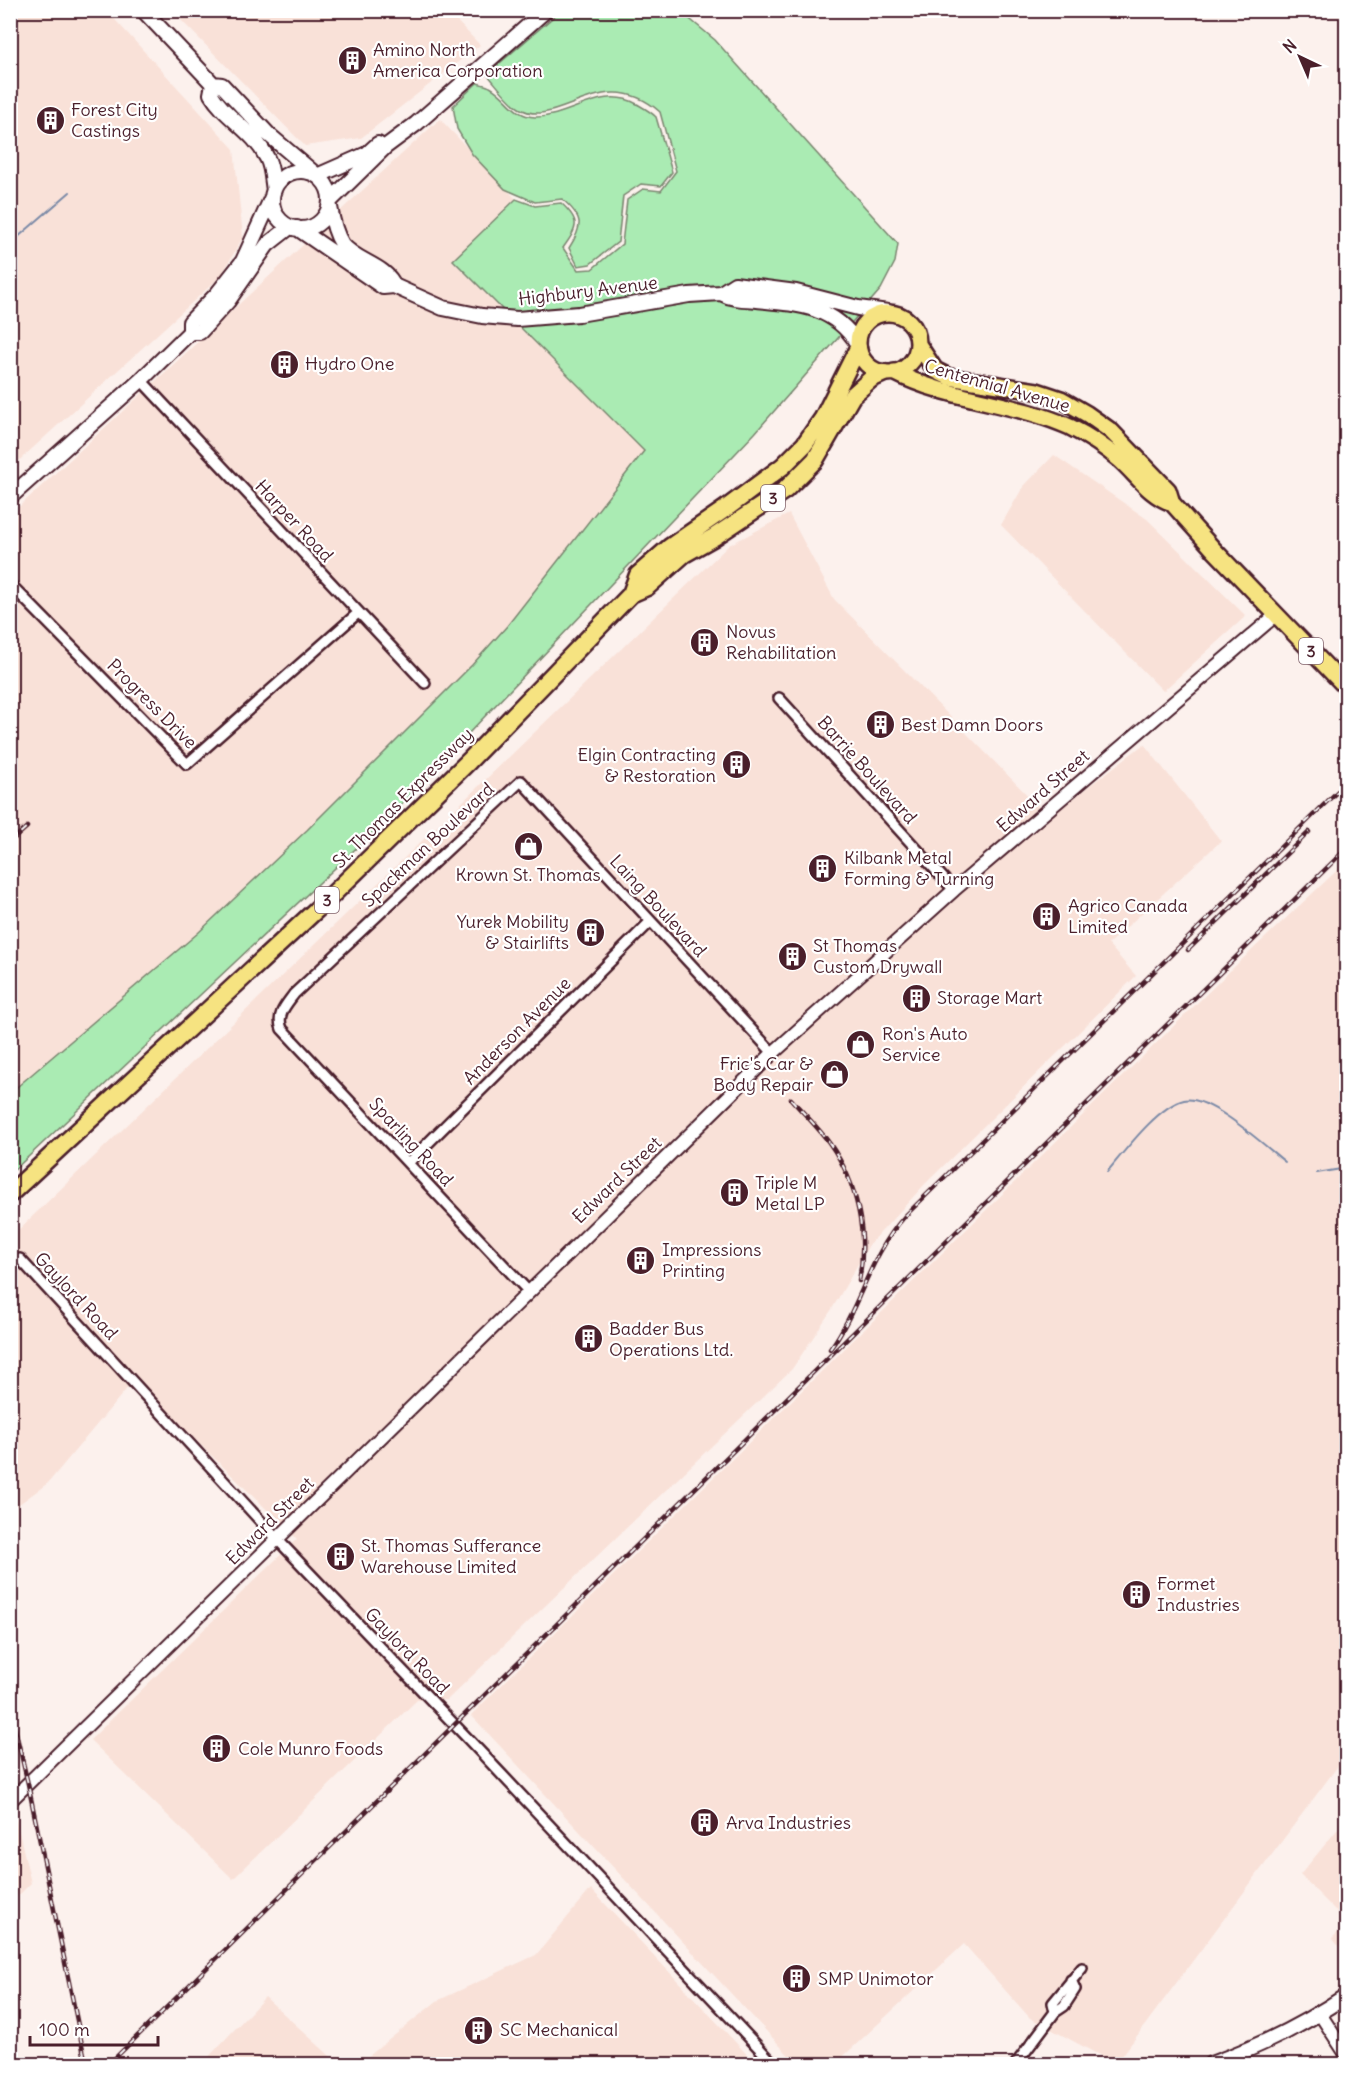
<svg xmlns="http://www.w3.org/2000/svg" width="1357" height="2075" viewBox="0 0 1357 2075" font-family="Delius,sans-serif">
  <rect width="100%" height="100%" fill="#fcf1ed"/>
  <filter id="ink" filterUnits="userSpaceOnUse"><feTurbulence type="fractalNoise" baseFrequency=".0167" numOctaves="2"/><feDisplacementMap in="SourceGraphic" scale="12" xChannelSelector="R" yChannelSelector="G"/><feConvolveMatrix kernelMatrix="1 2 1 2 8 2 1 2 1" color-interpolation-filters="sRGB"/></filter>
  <g filter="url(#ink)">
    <path fill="#f9e1d8" d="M 11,10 L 107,11 L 234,149 L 243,237 L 221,276 L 11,468 Z
      M 172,11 L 447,11 L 480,45 L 361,138 L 305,146 Z
      M 440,119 L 516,199 L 453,261 L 644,451 L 507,626 L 472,665 L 307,830 L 198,933 L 11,1092 L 11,514 Z
      M 1054,455 L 1147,519 L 1246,616 L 1163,691 L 1001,525 L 1023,487 Z
      M 789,514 L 834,599 L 1049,817 L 1144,744 L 1221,841 L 1108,944 L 1136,976 L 925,1184 L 869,1245 L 832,1309 L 792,1369 L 447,1700 L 417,1700 L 233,1879 L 90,1740 L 297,1539 L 134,1380 L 48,1483 L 11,1510 L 11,1237 L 729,545 Z
      M 1346,862 L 1346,1755 L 1116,2064 L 1030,2018 L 964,1944 L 835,2064 L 797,2064 L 471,1715 L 1233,968 Z
      M 15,1815 L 31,1883 L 11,1903 L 10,1819 Z
      M 1346,1819 L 1346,1921 L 1300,1875 Z
      M 591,1889 L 756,2064 L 359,2064 L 437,2001 L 536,1955 Z
      M 1346,1925 L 1346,1955 L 1332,1938 Z
      M 265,1997 L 339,2064 L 202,2064 Z"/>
    <path fill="#aaebb3" stroke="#7a856f" stroke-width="1.5" d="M 564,11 L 680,11 L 715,40 L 898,244 L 895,262 L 881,289 L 755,433 L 385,821 L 11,1173 L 11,1092 L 198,933 L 307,830 L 472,665 L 507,626 L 644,451 L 453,260 L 516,199 L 535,206 L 561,203 C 581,221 578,227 563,248 L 578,270 L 592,269 L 622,244 L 627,200 L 643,189 L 661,191 L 676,171 L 660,112 C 603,61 557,132 519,108 C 509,102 496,84 487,74 L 558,13 Z
      M 477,83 C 481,84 487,85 490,87 C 507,96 513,116 535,117 C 570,118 602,84 637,104 C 644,108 650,111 656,117 L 672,172 L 661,186 L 641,184 L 623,196 L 618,242 L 590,264 L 578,266 L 569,248 C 584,225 583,217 562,199 L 535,202 L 505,189 L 472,154 L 457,129 L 453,106 Z"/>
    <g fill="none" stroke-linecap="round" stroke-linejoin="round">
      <path stroke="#7b8aa7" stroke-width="2" d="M 10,244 L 70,192
        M 1107,1172 C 1124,1152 1158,1106 1184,1100 C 1209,1094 1265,1146 1285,1162
        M 1317,1173 L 1341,1169 L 1346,1159"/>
      <defs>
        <path id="minor" d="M 141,380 L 425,683
          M 10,584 L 187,764 L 358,613
          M 779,698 L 954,890
          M 408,1163 L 650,922
          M 20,1259 L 277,1539 L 472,1743 L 774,2064
          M 529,1292 L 282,1029 C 276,1015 286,1005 294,994 L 521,781 L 773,1053
          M 1055,2012 L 1053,2003 L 1082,1968
          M 1016,2064 L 1055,2012 L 1064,2006 L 1075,1989 L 1071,1980"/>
        <path id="tertiary" d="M 10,1801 L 773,1053 L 954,890 L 1276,615
          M 1320,2014 L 1346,2054"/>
        <path id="secondary" d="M 143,10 L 213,84 L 222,85 L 268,134 L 314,173
          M 213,84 L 211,94 C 226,119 254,131 267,158 C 272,167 272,179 274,190
          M272 200a29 29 0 1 1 58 0a29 29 0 1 1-58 0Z
          M 317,176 L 367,154 L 378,144
          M 330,201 L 385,147 L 416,124 L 546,10
          M 330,207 C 332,219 335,233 342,244 C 356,262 386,265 394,286
          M 297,228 L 383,287 L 394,286 L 443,308 L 482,316 L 517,319 L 579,314 L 689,295 L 721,293 L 735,284 L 796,292 L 858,308 L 888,312
          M 721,293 C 732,299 744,299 757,300 C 798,304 834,306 857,343
          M 190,332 L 190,322 L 217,294 L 243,261 L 272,197
          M 10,497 L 141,380 L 190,332 L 200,332 L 228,301 L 267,245 L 290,227
          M 1211,2064 C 1258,2047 1305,2024 1346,1996"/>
        <path id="primary" d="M858 343a30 30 0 1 1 60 0a30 30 0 1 1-60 0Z
          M 918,344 L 935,370 L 949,377 L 1037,391 L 1061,399 L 1087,414 L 1111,431 L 1168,490 L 1172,503 L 1215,551 L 1346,687
          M 894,372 C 948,400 1015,402 1070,427 C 1088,436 1105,447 1120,460 C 1138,476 1149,495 1172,503"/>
        <path id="motorway" d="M 631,594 L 638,575 L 670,547 L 728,507 L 783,466 L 804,445 L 823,418 L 858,348
          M 10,1194 L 329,898 L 469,761 L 631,594 L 647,587 L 684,554 L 714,537 L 785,490 L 815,460 L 852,396 L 871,379 L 884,373"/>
      </defs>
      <use href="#minor" stroke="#4a1f2b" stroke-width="14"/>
      <use href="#tertiary" stroke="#4a1f2b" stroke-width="16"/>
      <use href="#secondary" stroke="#4a1f2b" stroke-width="18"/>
      <use href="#primary" stroke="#4a1f2b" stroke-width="20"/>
      <use href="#motorway" stroke="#4a1f2b" stroke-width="21"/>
      <use href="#minor" stroke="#fff" stroke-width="9"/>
      <use href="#tertiary" stroke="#fff" stroke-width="12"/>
      <use href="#secondary" stroke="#fff" stroke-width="14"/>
      <use href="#primary" stroke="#f6e381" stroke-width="15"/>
      <use href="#motorway" stroke="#f6e381" stroke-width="16"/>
      <defs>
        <path id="rail" d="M 10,842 L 27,827
          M 1188,950 L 1309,832
          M 791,1099 C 804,1114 819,1128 830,1144 C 858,1184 868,1234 859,1281
          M 830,1349 C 861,1306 868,1258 905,1216 L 1346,783
          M 10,1707 L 28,1784 L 86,2064
          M 109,2064 L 1346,849"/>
      </defs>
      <use href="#rail" stroke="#4a1f2b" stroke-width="4.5"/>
      <use href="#rail" stroke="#fff" stroke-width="2" stroke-dasharray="7" stroke-linecap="butt"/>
    </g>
  </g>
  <defs>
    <symbol id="building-disc" viewBox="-11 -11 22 22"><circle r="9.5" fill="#4a1f2b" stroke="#fff"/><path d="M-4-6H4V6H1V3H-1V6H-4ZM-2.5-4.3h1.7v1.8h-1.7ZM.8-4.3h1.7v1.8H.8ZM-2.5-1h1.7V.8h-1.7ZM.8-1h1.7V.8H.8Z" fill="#fff"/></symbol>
    <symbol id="shop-disc" viewBox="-11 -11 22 22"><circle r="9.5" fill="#4a1f2b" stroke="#fff"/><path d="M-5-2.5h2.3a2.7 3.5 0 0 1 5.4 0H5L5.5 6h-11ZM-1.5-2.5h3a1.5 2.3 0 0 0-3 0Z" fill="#fff"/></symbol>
  </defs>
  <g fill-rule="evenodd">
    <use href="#building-disc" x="336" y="44" width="33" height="33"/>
    <use href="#building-disc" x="34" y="104" width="33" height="33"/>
    <use href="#building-disc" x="268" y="348" width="33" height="33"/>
    <use href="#building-disc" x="688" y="626" width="33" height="33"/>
    <use href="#building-disc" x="864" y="708" width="33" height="33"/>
    <use href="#building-disc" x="720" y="748" width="33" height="33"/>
    <use href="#shop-disc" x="512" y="830" width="33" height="33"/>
    <use href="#building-disc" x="806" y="852" width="33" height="33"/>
    <use href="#building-disc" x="1030" y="900" width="33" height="33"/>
    <use href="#building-disc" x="574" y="916" width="33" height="33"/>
    <use href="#building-disc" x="776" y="940" width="33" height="33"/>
    <use href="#building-disc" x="900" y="982" width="33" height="33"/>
    <use href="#shop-disc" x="844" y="1028" width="33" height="33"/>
    <use href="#shop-disc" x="818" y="1058" width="33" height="33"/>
    <use href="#building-disc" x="718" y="1176" width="33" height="33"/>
    <use href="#building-disc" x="624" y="1244" width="33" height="33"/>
    <use href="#building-disc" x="572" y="1322" width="33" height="33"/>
    <use href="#building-disc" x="324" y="1540" width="33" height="33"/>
    <use href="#building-disc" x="1120" y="1578" width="33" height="33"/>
    <use href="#building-disc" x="200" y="1732" width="33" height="33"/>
    <use href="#building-disc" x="688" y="1806" width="33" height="33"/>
    <use href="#building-disc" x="780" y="1962" width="33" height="33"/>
    <use href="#building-disc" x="462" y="2014" width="33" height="33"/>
  </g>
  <g text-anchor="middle" stroke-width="4.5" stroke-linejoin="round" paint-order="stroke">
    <g fill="#fff" stroke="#80626b" stroke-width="1.5">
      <rect x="761" y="485" width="24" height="26" rx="4.5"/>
      <rect x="1299" y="638" width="24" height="26" rx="4.5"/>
      <rect x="315" y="887" width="24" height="26" rx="4.5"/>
    </g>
    <g font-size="16" font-weight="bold" fill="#4a1f2b">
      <text x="773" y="504">3</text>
      <text x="1311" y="657">3</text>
      <text x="327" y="906">3</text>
    </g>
    <g font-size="18" fill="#4a1f2b" stroke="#fff" text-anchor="start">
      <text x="373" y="56">Amino North<tspan x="373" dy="21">America Corporation</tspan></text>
      <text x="71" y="116">Forest City<tspan x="71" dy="21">Castings</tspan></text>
      <text x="305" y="370">Hydro One</text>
      <text x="726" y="638">Novus<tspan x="726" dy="21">Rehabilitation</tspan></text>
      <text x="901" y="731">Best Damn Doors</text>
      <text x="716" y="761" text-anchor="end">Elgin Contracting<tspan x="716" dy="21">&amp; Restoration</tspan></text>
      <text x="844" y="864">Kilbank Metal<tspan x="844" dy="21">Forming &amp; Turning</tspan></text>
      <text x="528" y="881" text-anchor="middle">Krown St. Thomas</text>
      <text x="1068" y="912">Agrico Canada<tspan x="1068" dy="21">Limited</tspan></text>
      <text x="569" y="928" text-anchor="end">Yurek Mobility<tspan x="569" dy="21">&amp; Stairlifts</tspan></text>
      <text x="813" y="952">St Thomas<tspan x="813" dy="21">Custom Drywall</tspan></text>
      <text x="937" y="1004">Storage Mart</text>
      <text x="882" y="1040">Ron's Auto<tspan x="882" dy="21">Service</tspan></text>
      <text x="813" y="1070" text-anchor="end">Fric's Car &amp;<tspan x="813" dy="21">Body Repair</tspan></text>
      <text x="755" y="1189">Triple M<tspan x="755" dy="21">Metal LP</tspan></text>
      <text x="662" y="1256">Impressions<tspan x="662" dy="21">Printing</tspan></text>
      <text x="609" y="1335">Badder Bus<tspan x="609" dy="21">Operations Ltd.</tspan></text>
      <text x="361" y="1552">St. Thomas Sufferance<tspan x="361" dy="21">Warehouse Limited</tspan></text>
      <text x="1157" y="1590">Formet<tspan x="1157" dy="21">Industries</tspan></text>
      <text x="238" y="1755">Cole Munro Foods</text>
      <text x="726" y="1829">Arva Industries</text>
      <text x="818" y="1985">SMP Unimotor</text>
      <text x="500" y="2036">SC Mechanical</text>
    </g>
    <g font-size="18" fill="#4a1f2b" stroke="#fff">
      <text transform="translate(588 291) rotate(-7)" y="6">Highbury Avenue</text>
      <text transform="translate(997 386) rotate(16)" y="6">Centennial Avenue</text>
      <text transform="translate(294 521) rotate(47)" y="6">Harper Road</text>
      <text transform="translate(152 704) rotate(45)" y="6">Progress Drive</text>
      <text transform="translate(867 770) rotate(48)" y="6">Barrie Boulevard</text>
      <text transform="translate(1043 791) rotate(-41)" y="6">Edward Street</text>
      <text transform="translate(403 798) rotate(-45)" y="6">St. Thomas Expressway</text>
      <text transform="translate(428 845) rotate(-43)" y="6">Spackman Boulevard</text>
      <text transform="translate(658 906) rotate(47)" y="6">Laing Boulevard</text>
      <text transform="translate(517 1031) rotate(-45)" y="6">Anderson Avenue</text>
      <text transform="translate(411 1142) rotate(47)" y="6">Sparling Road</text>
      <text transform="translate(617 1180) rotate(-44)" y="6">Edward Street</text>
      <text transform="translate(76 1296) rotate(47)" y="6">Gaylord Road</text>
      <text transform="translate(270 1521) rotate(-45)" y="6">Edward Street</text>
      <text transform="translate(407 1651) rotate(46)" y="6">Gaylord Road</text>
    </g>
  </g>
  <rect width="1357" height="2075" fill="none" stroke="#fff" stroke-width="36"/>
  <rect x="18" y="18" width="1321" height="2039" fill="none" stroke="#4a1f2b" stroke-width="2" filter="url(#ink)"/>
  <g transform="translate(1300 57) rotate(316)" stroke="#ffffff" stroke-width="4.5" paint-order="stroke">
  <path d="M0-4.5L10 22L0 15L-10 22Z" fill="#4a1f2b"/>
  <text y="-9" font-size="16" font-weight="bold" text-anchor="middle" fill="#4a1f2b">N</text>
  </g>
  <path d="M30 2036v9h128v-9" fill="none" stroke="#4a1f2b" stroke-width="3"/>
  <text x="39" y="2036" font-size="18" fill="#4a1f2b" stroke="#ffffff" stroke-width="4.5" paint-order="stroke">100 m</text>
</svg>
